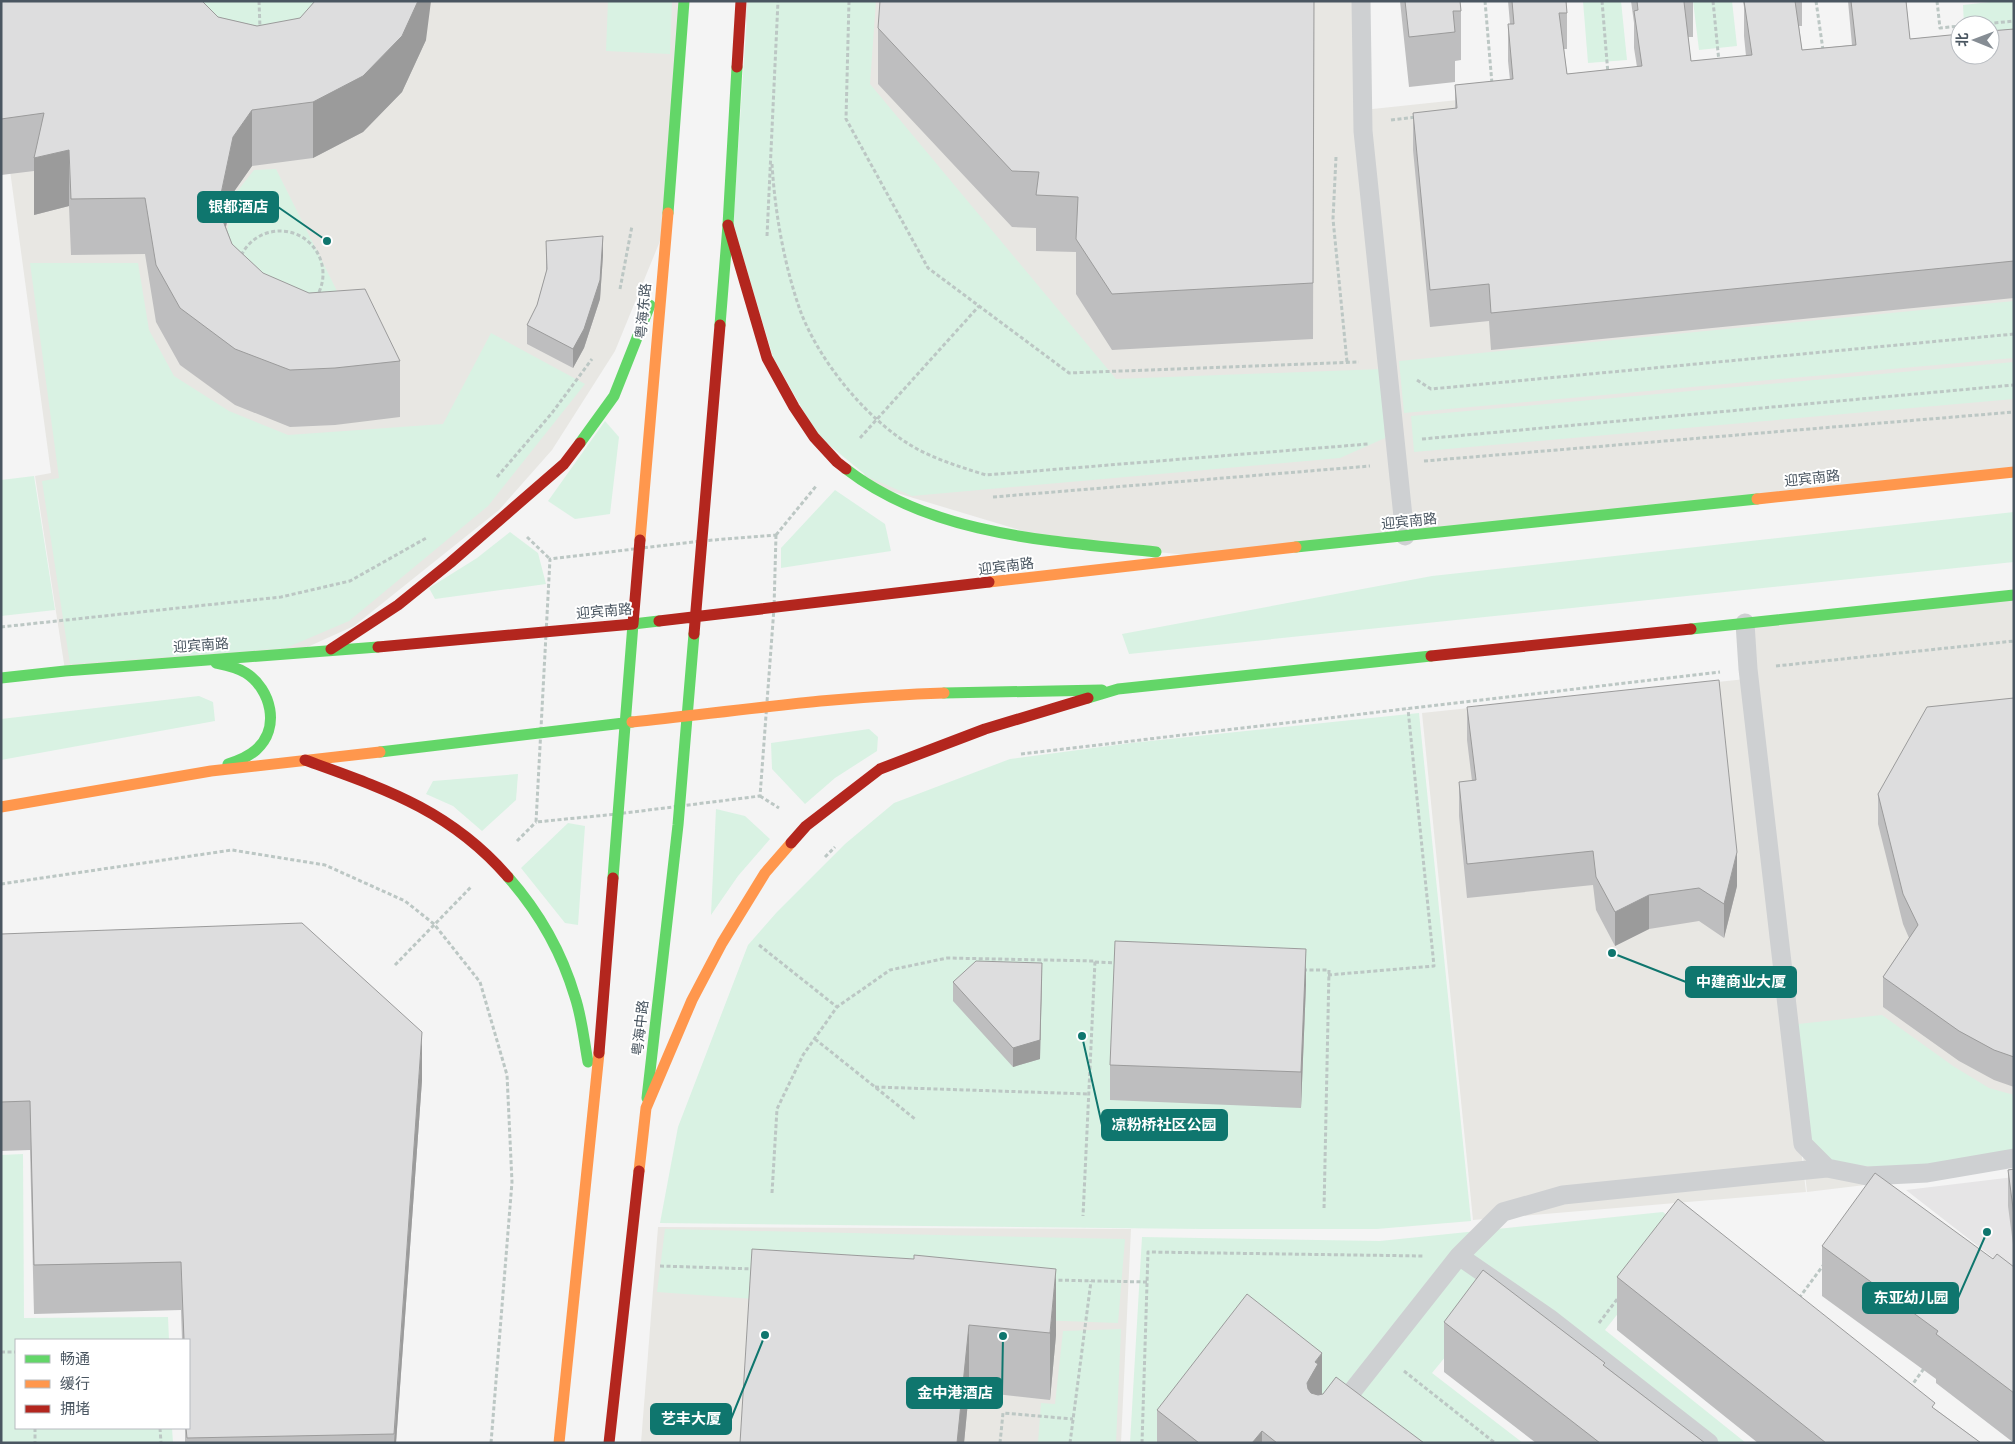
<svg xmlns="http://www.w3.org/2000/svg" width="2015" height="1444" viewBox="0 0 2015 1444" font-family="'Titillium Web','Noto Sans SC',sans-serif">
  <rect width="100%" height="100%" fill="#f4f4f4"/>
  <path fill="#e8e7e3" d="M 1,1 L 684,1 L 669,219 L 615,351 L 552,450 L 499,510 L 354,626 L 292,654 L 65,670 L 35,476 L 51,473 L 1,104 Z
    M 741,1 L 1364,1 L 1363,110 L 1960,47 L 1960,55 L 1990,55 L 2014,41 L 2014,474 L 1204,557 L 1056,541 L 867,484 Z
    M 2014,596 L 2014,1167 L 1807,1192 L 1749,670 L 1746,625 Z
    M 1746,679 L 1806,1192 L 1473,1220 L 1422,713 Z
    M 658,1227 L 1131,1229 L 1121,1443 L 641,1443 Z"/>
  <path fill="#e6e5e6" d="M 2014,1177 L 2014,1274 L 1906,1190 Z"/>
  <path fill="#d9f2e3" d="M 188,1 L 332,1 L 290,57 Z
    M 608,1 L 672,1 L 670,54 L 606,51 Z
    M 748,1 L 876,1 L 870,84 L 1116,379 L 1381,369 L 1385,438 L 1340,458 L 912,496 L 868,477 L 817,435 L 773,357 L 733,224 Z
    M 1583,1 L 1621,1 L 1627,60 L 1588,63 Z
    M 1693,1 L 1732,1 L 1737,46 L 1699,50 Z
    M 1998,1 L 2014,1 L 2014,50 L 1990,53 L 1990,25 L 1964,25 L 1963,5 Z
    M 276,169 L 363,343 L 220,263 L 235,194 L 254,170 Z
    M 30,263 L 138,263 L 149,330 L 174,376 L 229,411 L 288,435 L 443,424 L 491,333 L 585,384 L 488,506 L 349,621 L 286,648 L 70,664 L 42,481 L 59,478 Z
    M 2014,301 L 2014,358 L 1404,413 L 1399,361 Z
    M 2014,362 L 2014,399 L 1414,452 L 1411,416 Z
    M 605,421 L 619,437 L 610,514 L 575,519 L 548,501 Z
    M 34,476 L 55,610 L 1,616 L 1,480 Z
    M 835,490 L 885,524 L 891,551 L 781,568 L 781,548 Z
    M 2014,512 L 2014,562 L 1129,654 L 1122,634 L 1432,576 Z
    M 510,532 L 538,553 L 546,584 L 435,599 L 429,588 L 477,558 Z
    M 199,696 L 213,702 L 215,721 L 1,760 L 1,719 Z
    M 1419,713 L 1471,1221 L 1377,1229 L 1203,1229 L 660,1223 L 678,1127 L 748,945 L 777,912 L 845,844 L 894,803 L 1010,759 L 1131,743 Z
    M 869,729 L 878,737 L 877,751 L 835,778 L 805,804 L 772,769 L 771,743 Z
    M 518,774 L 516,800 L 482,831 L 453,806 L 426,794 L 433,781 Z
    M 716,809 L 745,816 L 770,839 L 738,876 L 711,915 Z
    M 568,823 L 585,826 L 578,925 L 565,923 L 521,868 Z
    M 1882,1015 L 1953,1066 L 1989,1088 L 2014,1095 L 2014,1150 L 1928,1165 L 1872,1167 L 1827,1160 L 1811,1142 L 1798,1024 Z
    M 23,1154 L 24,1318 L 168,1317 L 169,1340 L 16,1340 L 16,1428 L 172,1428 L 173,1443 L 1,1443 L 1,1155 Z
    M 1663,1212 L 1684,1230 L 1605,1330 L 1746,1443 L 1648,1443 L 1483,1311 L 1432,1373 L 1523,1443 L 1130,1443 L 1142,1237 L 1380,1241 Z
    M 665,1229 L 1125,1239 L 1118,1323 L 758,1310 L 754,1299 L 657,1292 Z
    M 1121,1329 L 1116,1443 L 1038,1443 L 1041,1403 L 1055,1404 L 1063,1331 Z"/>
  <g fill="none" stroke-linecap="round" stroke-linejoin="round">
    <path stroke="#bcc7c4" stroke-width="3" stroke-dasharray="4 2.5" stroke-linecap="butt" d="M 259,1 L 260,28
      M 849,1 L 846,119 L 928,268 L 1069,373 L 1359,362
      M 1485,1 L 1492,84
      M 1602,1 L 1608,74
      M 1713,1 L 1719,62
      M 1816,1 L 1823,50
      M 1937,1 L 1940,28 L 1960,26
      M 1975,25 L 2014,21
      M 1391,120 L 1417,117
      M 1336,157 L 1333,219 L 1347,362
      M 772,164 C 775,213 784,264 800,310 C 819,362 870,424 919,450 C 941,461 963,468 986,475 L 1368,444
      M237 274a43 43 0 1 1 86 0a43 43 0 1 1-86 0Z
      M 767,236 L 778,1
      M 620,289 L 632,226
      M 1417,380 L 1431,389 L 2014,334
      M 860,438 L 979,306
      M 1422,439 L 2014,385
      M 1424,461 L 2014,412
      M 497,477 L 552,413 L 592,359
      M 993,497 L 1370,466
      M 776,535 L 774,608 L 760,796 L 617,814 L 536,822 L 550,559 L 701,541 Z
      M 776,535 L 817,485
      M 527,537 L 550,559
      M 1,627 L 281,597 L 350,581 L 428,537
      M 1776,666 L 2014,641
      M 1021,754 L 1720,672
      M 760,796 L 779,808
      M 517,841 L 536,822
      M 825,857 L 835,847
      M 1,884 L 232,850 L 325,865 L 405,901 L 434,924 L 480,982 L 507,1075 L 512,1182 L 491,1443
      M 759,945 L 837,1007
      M 1095,962 L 1117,963
      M 395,965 L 472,886
      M 1303,970 L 1329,970 L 1324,1210
      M 1328,975 L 1434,966 L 1408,709
      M 815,1039 L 915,1119
      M 875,1087 L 1089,1094
      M 772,1193 L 777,1109 L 803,1055 L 837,1007 L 890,970 L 947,958 L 1095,961 L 1083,1216
      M 660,1266 L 754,1269
      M 1052,1280 L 1147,1282
      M 1799,1298 L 1825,1263
      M 1599,1323 L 1618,1298
      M 1,1352 L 16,1352
      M 1404,1371 L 1495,1443
      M 1910,1388 L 1925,1367
      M 35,1428 L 35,1443
      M 160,1428 L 161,1443
      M 1000,1443 L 1003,1413 L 1073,1419
      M 1070,1443 L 1091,1281
      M 1142,1443 L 1148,1252 L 1424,1256"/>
    <path stroke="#ced0d2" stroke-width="19" d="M 1361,1 L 1363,131 L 1405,536
      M 1745,623 L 1748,669 L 1803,1144 L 1827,1168
      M 1459,1256 L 1549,1318 L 1709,1443
      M 1318,1443 L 1354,1389 L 1459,1256 L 1503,1212 L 1563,1195 L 1827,1168 L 1867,1176 L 1927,1173 L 2014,1158"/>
    <path stroke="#63d668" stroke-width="11" d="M 668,213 L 684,1
      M 720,325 L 728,225 L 737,67
      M 580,443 L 614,396 L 650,305
      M 846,469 C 933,536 1051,541 1156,552
      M 1296,547 L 1757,499
      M 1691,629 L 2014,595
      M 216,663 C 226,665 237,667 246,673 C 271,689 281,728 256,750 C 248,757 238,761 228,764
      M 1,678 L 65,671 L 378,647
      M 944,693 L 1102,690
      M 1088,698 L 1118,689 L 1431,656
      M 380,752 L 632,722
      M 508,877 C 538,911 562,953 575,997 C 582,1018 584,1041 588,1062
      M 613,878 L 633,624 L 659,621
      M 647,1098 L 678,825 L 694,634"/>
    <path stroke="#ff974d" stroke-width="11" d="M 1757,499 L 2014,472
      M 640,540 L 668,213
      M 989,582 L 1296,547
      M 632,722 C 736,711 840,696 944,693
      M 1,807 L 211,771 L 380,752
      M 639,1171 L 646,1108 L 692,1000 L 722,943 L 765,873 L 791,843
      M 559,1443 L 599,1053"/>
    <path stroke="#b3261e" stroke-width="11" d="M 737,67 L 741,1
      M 728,225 L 767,358 L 794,407 L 814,437 L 837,462 L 846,469
      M 659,621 L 989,582
      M 694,634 L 720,325
      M 378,647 L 633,624 L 640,540
      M 331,649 L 398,605 L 450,563 L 564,464 L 580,443
      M 1431,656 L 1691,629
      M 305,760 C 385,789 450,810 508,877
      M 791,843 L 806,826 L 880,769 L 985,729 L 1088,698
      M 599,1053 L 613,878
      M 609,1443 L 639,1171"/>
  </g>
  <path fill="#bebebf" d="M 1,1 L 218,17 L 257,26 L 426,40 L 402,92 L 363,132 L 313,158 L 252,166 L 233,193 L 226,227 L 232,244 L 263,273 L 400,361 L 400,417 L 335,425 L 290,427 L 235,405 L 180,365 L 156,322 L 145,254 L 71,255 L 69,206 L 34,215 L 34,171 L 1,175 Z
    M 1314,1 L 1313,339 L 1112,350 L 1076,294 L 1076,252 L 1036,251 L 1036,228 L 1012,227 L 878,84 L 878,28 Z
    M 1400,1 L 1460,1 L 1461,11 L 1461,60 L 1455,61 L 1455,82 L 1409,87 Z
    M 1508,1 L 1566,1 L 1567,13 L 1567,49 L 1564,49 L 1567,74 L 1637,67 L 1634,48 L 1634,23 L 1631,1 L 1693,1 L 1693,37 L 1688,37 L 1691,61 L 1746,56 L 1744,36 L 1744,7 L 1743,1 L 1802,1 L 1802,26 L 1799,26 L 1802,50 L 1852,45 L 1848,1 L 1906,1 L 1910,39 L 2014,29 L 2014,298 L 1491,350 L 1489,321 L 1430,327 L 1413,150 L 1413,113 L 1455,109 L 1455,85 L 1510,80 L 1508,61 L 1508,24 L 1510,24 Z
    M 546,241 L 603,255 L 600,299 L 584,348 L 573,368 L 527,344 L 527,325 L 537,305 L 546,272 Z
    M 2014,698 L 2014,1087 L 1994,1080 L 1959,1061 L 1883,1007 L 1883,977 L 1909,938 L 1903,924 L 1878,824 L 1878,794 Z
    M 1467,707 L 1737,886 L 1724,938 L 1699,921 L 1649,929 L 1615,946 L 1596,910 L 1593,885 L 1467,898 L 1459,816 L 1459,782 L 1472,781 L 1467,740 Z
    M 1,934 L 422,1080 L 396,1443 L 185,1443 L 185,1428 L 189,1428 L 189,1340 L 182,1340 L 181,1310 L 34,1314 L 30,1150 L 1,1151 Z
    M 953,982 L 1042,982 L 1040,1059 L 1013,1067 L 953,1001 Z
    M 1306,984 L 1301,1108 L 1110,1100 L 1110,1065 Z
    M 2014,1169 L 2014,1252 L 2008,1206 L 2008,1170 Z
    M 1822,1246 L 1993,1259 L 2014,1267 L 2014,1443 L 1936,1383 L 1936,1379 L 1822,1296 Z
    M 914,1259 L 1056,1335 L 1050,1400 L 969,1391 L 964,1443 L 740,1443 Z
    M 1617,1277 L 1935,1409 L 1981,1443 L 1758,1443 L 1617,1330 Z
    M 1444,1322 L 1605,1366 L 1705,1443 L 1536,1443 L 1444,1372 Z
    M 1322,1394 L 1424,1443 L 1157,1443 L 1157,1410 Z"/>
  <path fill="#9b9b9b" d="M 418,1 L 431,1 L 426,40 L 402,92 L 363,132 L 313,158 L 313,102 Z
    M 252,110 L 252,166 L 233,193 L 218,264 L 218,208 L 233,137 Z
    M 69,150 L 69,206 L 34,215 L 34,158 Z
    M 603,236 L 603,255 L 600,299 L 584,348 L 573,368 L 573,349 Z
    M 1737,852 L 1737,886 L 1724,938 L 1724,904 Z
    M 1649,895 L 1649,929 L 1615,946 L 1615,912 Z
    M 1306,949 L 1306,984 L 1301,1108 L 1301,1072 Z
    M 1042,963 L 1040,1059 L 1013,1067 L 1013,1048 Z
    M 422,1032 L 422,1080 L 396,1443 L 394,1443 Z
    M 1056,1269 L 1056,1335 L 1050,1400 L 1050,1333 Z
    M 969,1325 L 969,1391 L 964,1443 L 957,1443 Z
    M 1322,1353 L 1322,1412 L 1307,1442 L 1307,1383 L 1315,1362 Z
    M 1262,1431 L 1262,1443 L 1252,1443 Z"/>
  <path fill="#ddddde" stroke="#9b9b9b" d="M 1,1 L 202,1 L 218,17 L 257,26 L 300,18 L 315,1 L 418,1 L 402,36 L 363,76 L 313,102 L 252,110 L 233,137 L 218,208 L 232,244 L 263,273 L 309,293 L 365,289 L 400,361 L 335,368 L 290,370 L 235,349 L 180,308 L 156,265 L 145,198 L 71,199 L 69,150 L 34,158 L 44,113 L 1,119 Z
    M 880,1 L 1314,1 L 1313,283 L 1112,294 L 1076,239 L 1078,197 L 1036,195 L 1039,172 L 1012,171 L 878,28 Z
    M 1405,1 L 1460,1 L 1461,11 L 1453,11 L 1455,32 L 1409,37 Z
    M 1512,1 L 1566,1 L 1567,13 L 1559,13 L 1567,74 L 1642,66 L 1634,11 L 1638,10 L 1637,1 L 1685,1 L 1684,2 L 1691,61 L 1752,55 L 1744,1 L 1795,1 L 1802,50 L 1856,45 L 1851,1 L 1906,1 L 1910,39 L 1960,34 L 1960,55 L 1990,55 L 1990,31 L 2014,29 L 2014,261 L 1491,313 L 1489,284 L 1430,290 L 1413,113 L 1457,108 L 1455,85 L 1513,79 L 1508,24 L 1514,24 Z
    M 603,236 L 600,280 L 584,329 L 573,349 L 527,325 L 537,305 L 547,269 L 546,241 Z
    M 1719,680 L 1737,852 L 1724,904 L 1699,888 L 1649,895 L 1615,912 L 1596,877 L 1593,851 L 1467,864 L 1459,782 L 1476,780 L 1467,707 Z
    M 2014,698 L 2014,1057 L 1994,1050 L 1959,1031 L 1883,977 L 1918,925 L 1903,894 L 1878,794 L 1927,707 Z
    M 302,923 L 422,1032 L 394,1434 L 187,1438 L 186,1428 L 189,1428 L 189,1340 L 184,1340 L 181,1262 L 34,1265 L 30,1101 L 1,1102 L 1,934 Z
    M 1115,941 L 1306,949 L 1301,1072 L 1110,1065 Z
    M 976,961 L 1042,963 L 1040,1040 L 1013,1048 L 953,982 Z
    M 2014,1169 L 2014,1216 L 2008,1170 Z
    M 1875,1173 L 1993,1259 L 1997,1254 L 2014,1267 L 2014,1393 L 1936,1334 L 1938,1331 L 1822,1246 Z
    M 1678,1199 L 1935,1403 L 1932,1407 L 1981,1443 L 1826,1443 L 1617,1277 Z
    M 752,1249 L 914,1259 L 914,1255 L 1056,1269 L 1050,1333 L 969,1325 L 957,1443 L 740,1443 Z
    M 1483,1270 L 1605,1363 L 1603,1365 L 1705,1443 L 1600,1443 L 1444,1322 Z
    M 1247,1294 L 1322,1353 L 1315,1362 L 1318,1364 L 1307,1383 L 1308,1389 L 1311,1393 L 1318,1395 L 1323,1394 L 1336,1377 L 1424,1443 L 1277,1443 L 1262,1431 L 1252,1443 L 1199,1443 L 1157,1410 Z"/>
  <g text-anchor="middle" stroke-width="4" stroke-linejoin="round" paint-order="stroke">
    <g font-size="14" fill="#4a5661" stroke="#fff">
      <text transform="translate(643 311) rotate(-85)" y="5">粤海东路</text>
      <text transform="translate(1812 478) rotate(-6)" y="5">迎宾南路</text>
      <text transform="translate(1409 521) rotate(-6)" y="5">迎宾南路</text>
      <text transform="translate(1006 566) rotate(-7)" y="5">迎宾南路</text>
      <text transform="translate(604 611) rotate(-5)" y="5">迎宾南路</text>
      <text transform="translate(201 645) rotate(-4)" y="5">迎宾南路</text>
      <text transform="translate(640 1028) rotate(-84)" y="5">粤海中路</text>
    </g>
  </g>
  <path fill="none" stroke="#0f766e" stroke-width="2" d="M327 241L278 207M1612 953L1686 982M1082 1036L1102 1125M1987 1232L1958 1298M1003 1336L1002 1393M765 1335L731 1419"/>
  <g fill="#0f766e" stroke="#fff" stroke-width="2">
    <circle cx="327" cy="241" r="5"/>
    <circle cx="1612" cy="953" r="5"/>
    <circle cx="1082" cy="1036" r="5"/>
    <circle cx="1987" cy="1232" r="5"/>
    <circle cx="1003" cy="1336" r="5"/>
    <circle cx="765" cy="1335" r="5"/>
  </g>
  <g fill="#0f766e" stroke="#0f766e" stroke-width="2">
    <rect x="198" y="192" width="80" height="30" rx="5"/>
    <rect x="1686" y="967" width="110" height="30" rx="5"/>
    <rect x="1102" y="1110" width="125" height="30" rx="5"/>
    <rect x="1863" y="1283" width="95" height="30" rx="5"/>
    <rect x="907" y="1378" width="95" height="30" rx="5"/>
    <rect x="651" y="1404" width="80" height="30" rx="5"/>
  </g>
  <g font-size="15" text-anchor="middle" font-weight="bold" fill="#fff">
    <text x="238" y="212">银都酒店</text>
    <text x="1741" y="987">中建商业大厦</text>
    <text x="1164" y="1130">凉粉桥社区公园</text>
    <text x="1911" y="1303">东亚幼儿园</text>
    <text x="955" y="1398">金中港酒店</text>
    <text x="691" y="1424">艺丰大厦</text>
  </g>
  <rect width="2015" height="1444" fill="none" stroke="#4a5661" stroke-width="5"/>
  <rect x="15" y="1339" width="175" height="90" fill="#ffffff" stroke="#b7bbc0"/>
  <rect x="25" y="1355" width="25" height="8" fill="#63d668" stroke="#b7bbc0"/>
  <text x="60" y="1364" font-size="15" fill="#4a5661">畅通</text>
  <rect x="25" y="1380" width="25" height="8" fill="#ff974d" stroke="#b7bbc0"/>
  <text x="60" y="1389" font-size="15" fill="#4a5661">缓行</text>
  <rect x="25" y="1405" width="25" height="8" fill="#b3261e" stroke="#b7bbc0"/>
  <text x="60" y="1414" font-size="15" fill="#4a5661">拥堵</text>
  <g transform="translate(1975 40) rotate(271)"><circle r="24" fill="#ffffff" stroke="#b7bbc0"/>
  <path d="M0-4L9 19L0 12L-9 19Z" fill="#868d94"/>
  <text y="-8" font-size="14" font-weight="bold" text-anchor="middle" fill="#4a5661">北</text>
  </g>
</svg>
